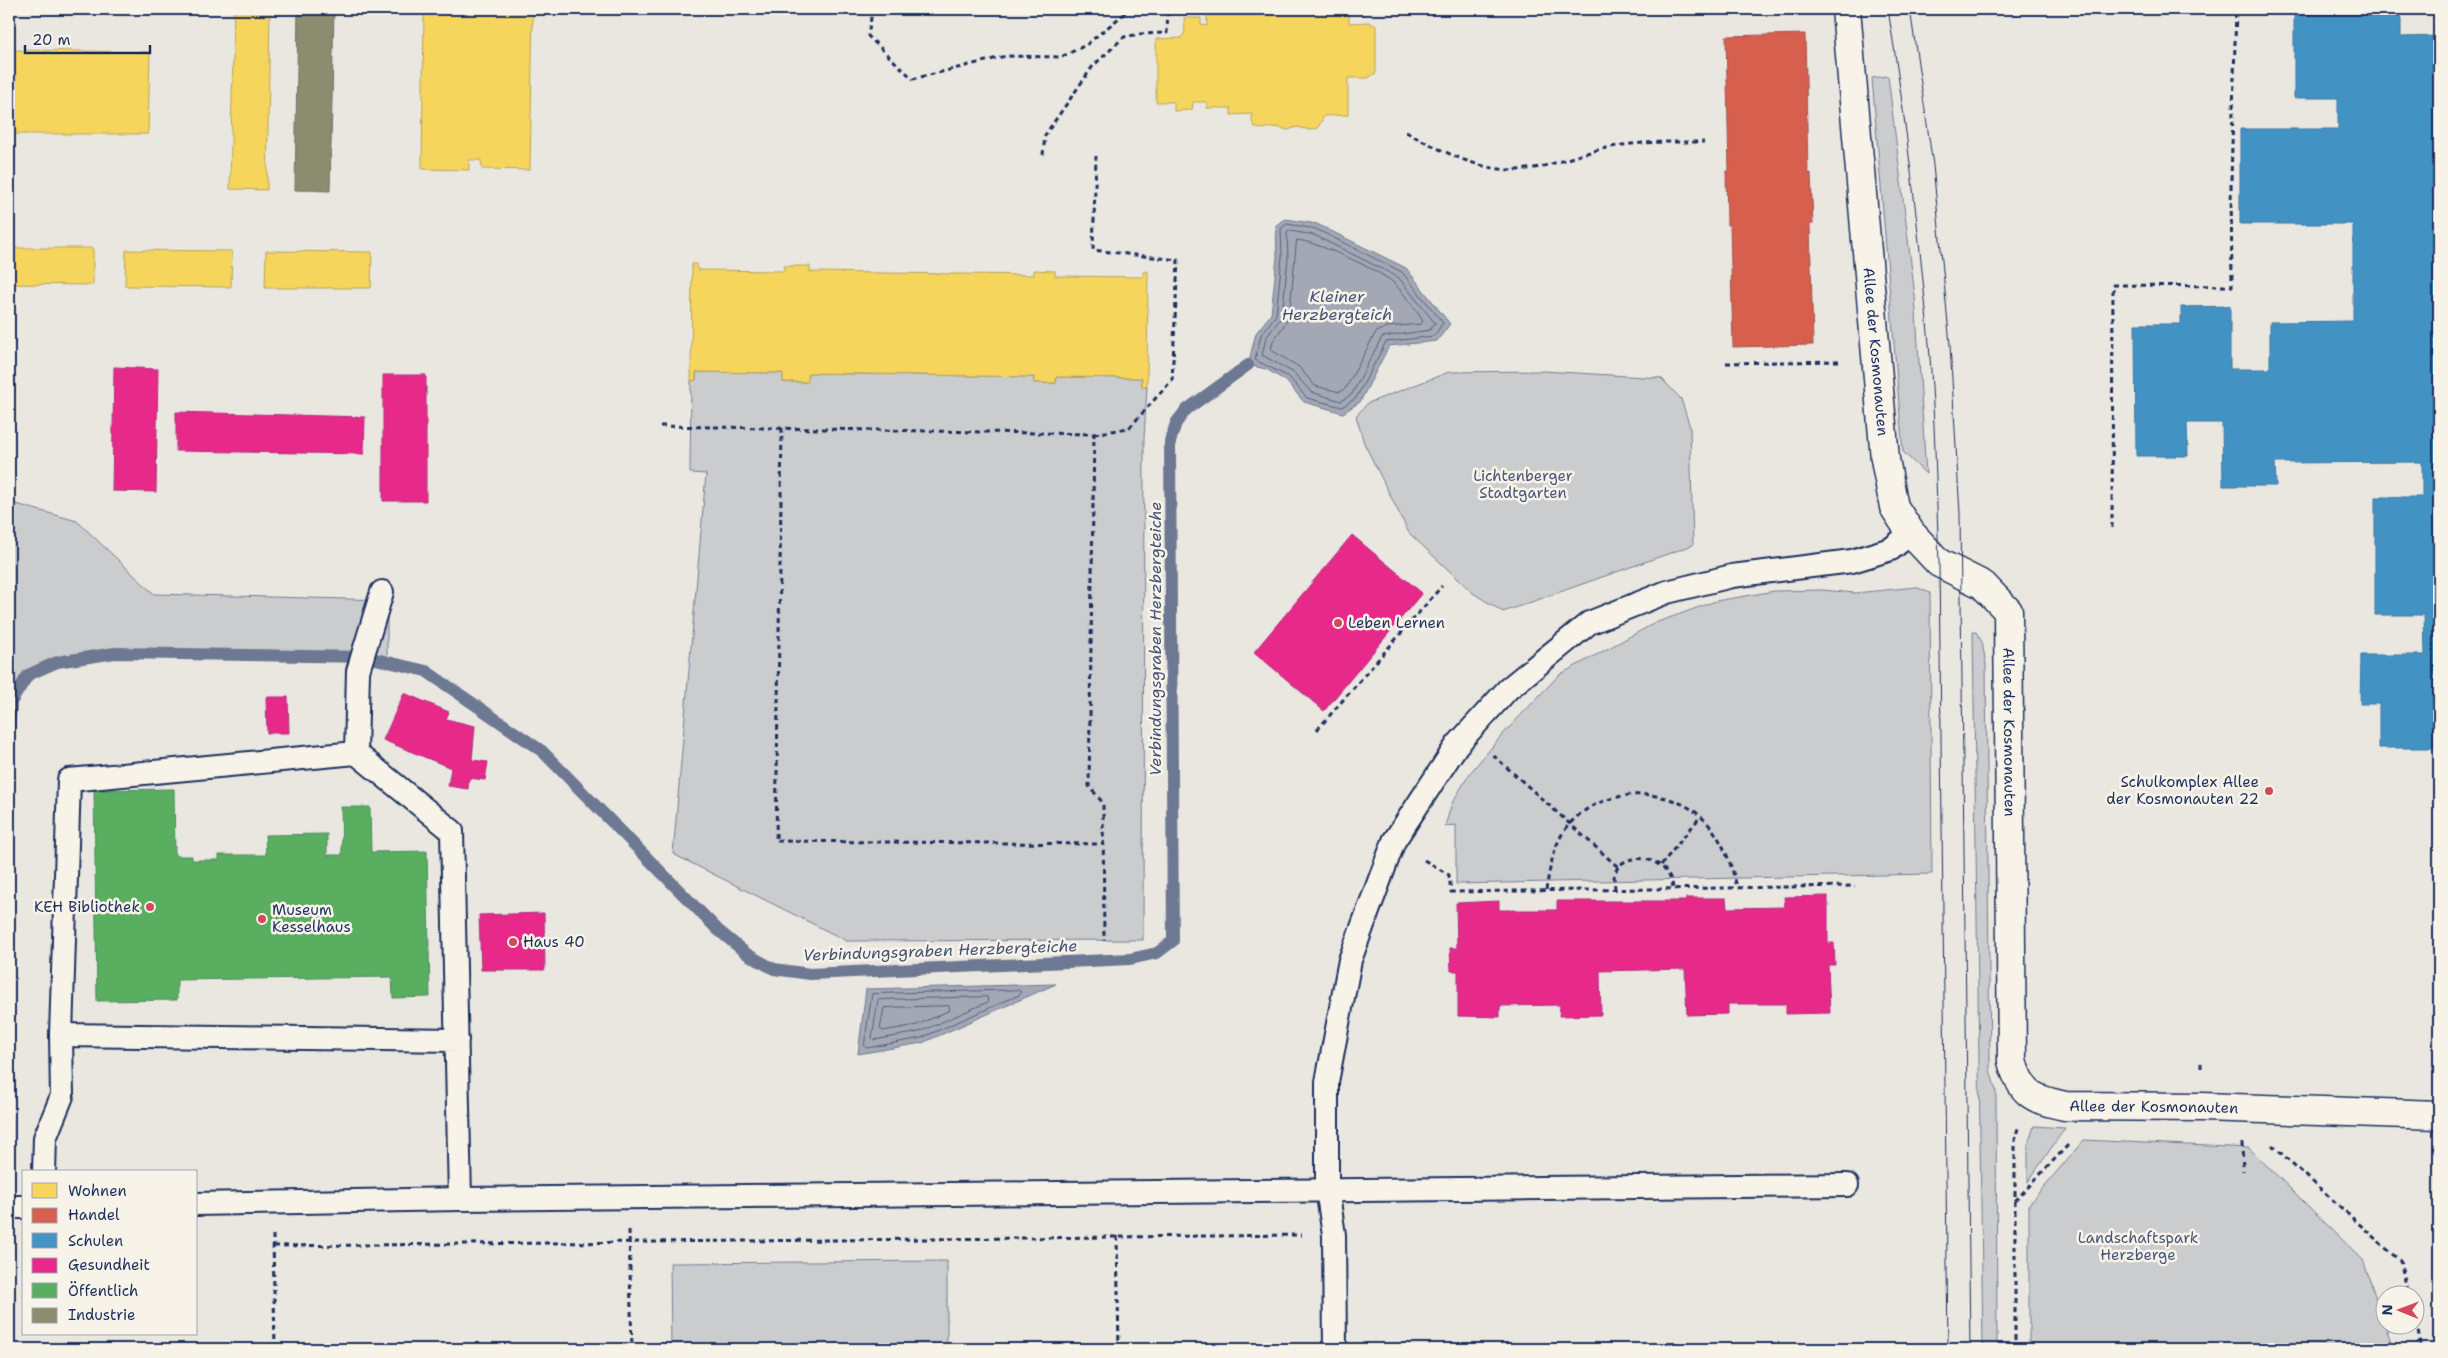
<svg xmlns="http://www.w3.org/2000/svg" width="2448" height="1358" viewBox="0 0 2448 1358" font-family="'Shantell Sans',sans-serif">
  <rect width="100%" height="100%" fill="#eae7e0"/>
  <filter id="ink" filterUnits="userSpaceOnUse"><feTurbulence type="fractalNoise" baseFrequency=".02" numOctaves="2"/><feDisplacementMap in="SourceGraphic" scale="10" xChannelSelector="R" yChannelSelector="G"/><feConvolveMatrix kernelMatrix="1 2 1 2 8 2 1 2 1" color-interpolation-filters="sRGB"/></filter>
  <g filter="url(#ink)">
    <path fill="#cbcccd" stroke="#737e96" d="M 1888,76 L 1915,296 L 1926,474 L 1903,452 L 1872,78 Z
      M 1543,371 L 1661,378 L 1681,399 L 1690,427 L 1693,545 L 1503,612 L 1473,593 L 1409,533 L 1364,443 L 1356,416 L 1368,403 L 1449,372 Z
      M 696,372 L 783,373 L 783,382 L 807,382 L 808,373 L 1034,377 L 1034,383 L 1056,383 L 1056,377 L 1142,378 L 1142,387 L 1147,387 L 1144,438 L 1143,940 L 847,941 L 673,854 L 706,474 L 690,473 L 691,381 L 696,380 Z
      M 9,502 L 77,521 L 154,594 L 387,600 L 387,661 L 367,657 L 115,653 L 57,662 L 28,676 L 11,702 L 9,730 Z
      M 1916,587 L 1930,593 L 1932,874 L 1456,884 L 1456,825 L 1445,826 L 1452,803 L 1470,773 L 1503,734 L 1559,675 L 1655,623 L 1716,601 L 1775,591 L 1822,590 L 1855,593 Z
      M 1973,632 L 1976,632 L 1982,642 L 1986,664 L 1990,1069 L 1996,1091 L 1997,1349 L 1983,1349 Z
      M 2034,1126 L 2065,1128 L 2028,1182 L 2028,1144 Z
      M 2084,1140 L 2249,1148 L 2363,1260 L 2393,1349 L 2029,1349 L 2029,1204 Z
      M 947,1261 L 947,1349 L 671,1349 L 670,1263 Z"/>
    <path fill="#a3a8b4" stroke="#6d7892" d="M 1286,219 L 1317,224 L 1406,268 L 1450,324 L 1437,341 L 1389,346 L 1360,402 L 1343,413 L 1304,402 L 1286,381 L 1266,369 L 1248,365 L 1256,333 L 1271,314 L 1277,257 L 1276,225 Z
      M 1056,984 L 922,1043 L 858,1054 L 866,989 Z"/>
    <path fill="#f6d55c" stroke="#b4a35d" d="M 234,9 L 270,9 L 267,190 L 230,189 Z
      M 424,9 L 533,9 L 530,170 L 482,169 L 481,160 L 469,160 L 469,170 L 422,169 Z
      M 1207,9 L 1349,9 L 1349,23 L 1369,22 L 1376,26 L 1376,73 L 1368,78 L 1348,78 L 1348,115 L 1324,116 L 1318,128 L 1310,130 L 1297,127 L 1288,130 L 1276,127 L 1260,129 L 1255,127 L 1252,122 L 1252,114 L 1231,115 L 1231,108 L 1207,108 L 1207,102 L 1193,102 L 1192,110 L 1174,111 L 1174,102 L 1156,102 L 1156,39 L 1181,38 L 1185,32 L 1184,18 L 1201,18 L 1201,25 L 1207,26 Z
      M 9,50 L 150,52 L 148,134 L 9,134 Z
      M 9,248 L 93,248 L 93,285 L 9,284 Z
      M 126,250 L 232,251 L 231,287 L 125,286 Z
      M 266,251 L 372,252 L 371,288 L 265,288 Z
      M 692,264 L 697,264 L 697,270 L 784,271 L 784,266 L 810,266 L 810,272 L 1034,275 L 1034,270 L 1055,271 L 1055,276 L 1143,277 L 1143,272 L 1148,271 L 1147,387 L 1142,387 L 1142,378 L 1056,377 L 1056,383 L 1034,383 L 1034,377 L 808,373 L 808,382 L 783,382 L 783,373 L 696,372 L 696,380 L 691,381 Z"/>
    <path fill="#d6604d" stroke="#9e5152" d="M 1805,34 L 1808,173 L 1811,173 L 1813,224 L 1810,224 L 1813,345 L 1733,347 L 1730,225 L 1727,225 L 1726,171 L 1729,171 L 1726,36 Z"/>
    <path fill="#4393c3" stroke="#3775a5" d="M 2294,9 L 2401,9 L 2401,37 L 2439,36 L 2439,9 L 2439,748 L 2379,748 L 2379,704 L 2360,704 L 2361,655 L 2425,655 L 2424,615 L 2375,615 L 2375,497 L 2422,497 L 2422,462 L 2275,463 L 2276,486 L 2223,486 L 2222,423 L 2187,423 L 2188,456 L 2136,456 L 2135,324 L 2181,324 L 2181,307 L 2230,306 L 2230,369 L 2270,369 L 2270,322 L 2353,321 L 2353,224 L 2240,224 L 2240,129 L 2338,129 L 2338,98 L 2294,98 Z"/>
    <path fill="#e7298a" stroke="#aa2b7d" d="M 114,367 L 158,369 L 156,492 L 112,491 Z
      M 383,375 L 426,375 L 426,501 L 383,501 Z
      M 176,412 L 365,417 L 364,454 L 176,451 Z
      M 1352,535 L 1422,593 L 1324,711 L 1254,652 Z
      M 404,693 L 449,712 L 446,719 L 475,726 L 472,760 L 488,762 L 485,780 L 469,778 L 468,789 L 448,786 L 451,768 L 383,740 Z
      M 266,697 L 288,697 L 289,733 L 267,733 Z
      M 1828,896 L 1828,943 L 1834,943 L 1835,965 L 1828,965 L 1830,1013 L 1786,1014 L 1786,1004 L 1728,1004 L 1728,1014 L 1687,1015 L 1685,969 L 1600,971 L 1601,1015 L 1559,1016 L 1560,1005 L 1500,1006 L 1500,1017 L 1458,1016 L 1458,971 L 1451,971 L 1450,948 L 1457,948 L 1456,903 L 1499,901 L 1499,910 L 1557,910 L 1557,901 L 1686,901 L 1686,898 L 1726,898 L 1727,908 L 1785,907 L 1784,897 Z
      M 544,913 L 545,970 L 481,970 L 479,915 Z
      M 9,1121 L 12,1121 L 12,1176 L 9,1176 Z"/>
    <path fill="#5aae61" stroke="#478860" d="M 174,789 L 175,856 L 192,856 L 192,860 L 219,860 L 219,855 L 266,855 L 265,835 L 327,834 L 327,855 L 342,855 L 341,807 L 370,807 L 371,852 L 427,851 L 430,997 L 393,998 L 392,977 L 177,980 L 177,1000 L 97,1001 L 94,790 Z"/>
    <path fill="#8c8c6e" stroke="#6a7069" d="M 298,9 L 334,9 L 330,191 L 295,190 Z"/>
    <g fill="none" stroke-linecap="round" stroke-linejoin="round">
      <path stroke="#515f80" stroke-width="1" d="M 1287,224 L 1316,229 L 1402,272 L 1443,323 L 1434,336 L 1386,342 L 1356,398 L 1342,407 L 1307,398 L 1289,377 L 1255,360 L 1261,335 L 1276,315 L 1282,257 L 1281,229 Z
        M 1290,231 L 1314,235 L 1398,277 L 1435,323 L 1430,330 L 1382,337 L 1352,394 L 1341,401 L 1311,392 L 1294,373 L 1262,355 L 1266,338 L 1282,316 L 1288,258 L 1287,233 Z
        M 1297,240 C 1315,241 1382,271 1395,284 C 1405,295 1415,308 1423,321 L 1421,324 L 1387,327 L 1376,332 L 1346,388 L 1340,392 L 1315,386 L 1299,367 L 1271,350 L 1273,341 L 1289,318 Z
        M 1018,990 L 1021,992 L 1019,995 L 921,1038 L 867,1048 L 864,1046 L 872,994 Z
        M 987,997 L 988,1002 L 919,1032 L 874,1040 L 872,1038 L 878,1000 Z
        M 949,1006 L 950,1010 L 917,1025 L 883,1031 L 880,1029 L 884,1008 Z"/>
      <path stroke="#6d7892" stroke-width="12" d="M 9,730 L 11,702 L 28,675 L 57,662 L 115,653 L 367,657 L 426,671 L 542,751 L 718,930 L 747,954 L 774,969 L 810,974 L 1130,959 L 1157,953 L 1173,941 L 1170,442 L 1176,423 L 1186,410 L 1248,365"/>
      <defs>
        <path id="lane" d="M 356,753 L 358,671 L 382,592
          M 61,1035 L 457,1040
          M 44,1172 L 45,1138 L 62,1096 L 61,1035 L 69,780 L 356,753 L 452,831 L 460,1199
          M 196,1204 L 460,1199 L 1847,1185
          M 9,1207 L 24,1207
          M 1335,1349 L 1334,1235 L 1327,1189 L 1327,1082 L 1350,960 L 1394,841 L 1457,745 L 1508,689 L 1589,623 L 1667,592 L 1732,576 L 1852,561 L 1891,549 L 1911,533"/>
        <g id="street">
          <path id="s1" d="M 1846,9 L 1885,459 L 1894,507 L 1911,533 L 1939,563 L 1983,585 L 2008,611 L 2012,1061 C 2021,1094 2032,1099 2065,1106 L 2202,1107 L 2439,1115"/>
        </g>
      </defs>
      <use href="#lane" stroke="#1b2f5e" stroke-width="26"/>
      <use href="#street" stroke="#1b2f5e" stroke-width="31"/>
      <path stroke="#1b2f5e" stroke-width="3" stroke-dasharray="5 4" stroke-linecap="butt" d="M 876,9 L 871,18 L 868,36 L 913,79 L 1006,56 L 1061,57 L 1086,45 L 1130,9
        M 1406,132 C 1439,149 1477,171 1517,170 C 1546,169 1574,155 1602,149 C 1635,141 1670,142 1704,142
        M 1043,155 L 1045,135 L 1093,66 L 1124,37 L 1140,34 L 1167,33 L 1168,9
        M 1726,363 L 1840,361
        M 660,426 L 1094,434 L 1089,786 L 1103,803 L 1104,941
        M 782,428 L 776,841 L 1103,844
        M 1094,434 L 1129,428 L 1172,380 L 1178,260 L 1093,250 L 1096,156
        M 2112,528 L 2113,285 L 2232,286 L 2231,181 L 2236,9
        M 1317,730 L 1442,586
        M 1493,755 L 1618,867
        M 1424,860 L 1449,875 L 1451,892 L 1855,886
        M 1661,865 L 1700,817
        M 1615,889 C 1615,884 1613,878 1615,873 C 1623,849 1669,855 1673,888
        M 1546,890 C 1549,873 1552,854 1560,838 C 1584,792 1653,782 1694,811 C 1719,829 1730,859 1737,887
        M 2201,1063 L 2201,1071
        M 2242,1143 L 2243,1171
        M 2272,1145 L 2400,1261 L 2409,1296
        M 2015,1201 L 2070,1143
        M 629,1230 L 632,1349
        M 273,1235 L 275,1349
        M 1117,1236 L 1119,1349
        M 274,1246 L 1301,1235
        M 2416,1323 L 2422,1349
        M 2015,1349 L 2015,1140 L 2018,1128"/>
      <use href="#lane" stroke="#f7f3e8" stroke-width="22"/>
      <use href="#street" stroke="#f7f3e8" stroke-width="28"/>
      <path stroke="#1b2f5e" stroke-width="1" d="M 1888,9 C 1906,120 1919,231 1929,344 C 1935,416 1936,490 1939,563 L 1948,1349
        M 1910,9 L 1933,165 L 1950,345 L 1960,514 L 1970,1349"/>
    </g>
  </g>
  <g fill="#d1495b" stroke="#f7f3e8" stroke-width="2">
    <circle cx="1338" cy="623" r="5"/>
    <circle cx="2269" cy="791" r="5"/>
    <circle cx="150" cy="907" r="5"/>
    <circle cx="262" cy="919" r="5"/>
    <circle cx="513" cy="942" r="5"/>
  </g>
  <g text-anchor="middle" stroke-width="5" stroke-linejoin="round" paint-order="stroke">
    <g font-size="15" fill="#1b2f5e" stroke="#f7f3e8">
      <text dy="5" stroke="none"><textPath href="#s1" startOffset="344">Allee der Kosmonauten</textPath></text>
      <text dy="5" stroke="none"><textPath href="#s1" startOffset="779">Allee der Kosmonauten</textPath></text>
      <text dy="5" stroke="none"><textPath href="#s1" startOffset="1272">Allee der Kosmonauten</textPath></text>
    </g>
    <g font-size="15" fill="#47567a" stroke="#f7f3e8">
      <text x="1523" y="481">Lichtenberger<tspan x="1523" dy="17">Stadtgarten</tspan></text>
      <text x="2138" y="1243">Landschaftspark<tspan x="2138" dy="17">Herzberge</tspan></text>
    </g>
    <g font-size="15" fill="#1b2f5e" stroke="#f7f3e8" text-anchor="start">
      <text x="1348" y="628">Leben Lernen</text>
      <text x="2259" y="787" text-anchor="end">Schulkomplex Allee<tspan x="2259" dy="17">der Kosmonauten 22</tspan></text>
      <text x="140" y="912" text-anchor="end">KEH Bibliothek</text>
      <text x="272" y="915">Museum<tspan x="272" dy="17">Kesselhaus</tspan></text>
      <text x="523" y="947">Haus 40</text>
    </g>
    <g font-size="16" font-style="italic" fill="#445378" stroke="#f7f3e8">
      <text x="1337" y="302">Kleiner<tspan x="1337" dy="18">Herzbergteich</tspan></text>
      <text transform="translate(1155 639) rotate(-90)" y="6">Verbindungsgraben Herzbergteiche</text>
      <text transform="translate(940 950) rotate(-2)" y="6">Verbindungsgraben Herzbergteiche</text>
    </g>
  </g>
  <rect width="2448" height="1358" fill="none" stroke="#f7f3e8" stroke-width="30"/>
  <rect x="15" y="15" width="2418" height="1328" fill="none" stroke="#1b2f5e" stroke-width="2" filter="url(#ink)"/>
  <rect x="22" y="1170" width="175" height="165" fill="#f7f3e8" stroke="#9fa5b1"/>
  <rect x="32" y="1183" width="25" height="15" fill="#f6d55c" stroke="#9fa5b1"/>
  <text x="68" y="1196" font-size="15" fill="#1b2f5e">Wohnen</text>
  <rect x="32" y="1208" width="25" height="15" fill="#d6604d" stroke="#9fa5b1"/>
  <text x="68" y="1220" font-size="15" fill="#1b2f5e">Handel</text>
  <rect x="32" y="1233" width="25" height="15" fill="#4393c3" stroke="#9fa5b1"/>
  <text x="68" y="1246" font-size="15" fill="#1b2f5e">Schulen</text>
  <rect x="32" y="1258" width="25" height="15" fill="#e7298a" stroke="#9fa5b1"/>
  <text x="68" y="1270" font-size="15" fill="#1b2f5e">Gesundheit</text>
  <rect x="32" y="1283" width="25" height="15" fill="#5aae61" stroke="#9fa5b1"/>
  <text x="68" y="1296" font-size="15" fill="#1b2f5e">Öffentlich</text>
  <rect x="32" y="1308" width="25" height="15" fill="#8c8c6e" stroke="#9fa5b1"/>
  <text x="68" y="1320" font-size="15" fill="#1b2f5e">Industrie</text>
  <g transform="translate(2400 1310) rotate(271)"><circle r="24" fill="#f7f3e8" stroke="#9fa5b1"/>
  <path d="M0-4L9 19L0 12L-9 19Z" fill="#d1495b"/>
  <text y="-8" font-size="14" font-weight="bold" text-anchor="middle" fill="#1b2f5e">N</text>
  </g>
  <path d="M25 45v8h125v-8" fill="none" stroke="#1b2f5e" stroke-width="2.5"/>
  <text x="32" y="45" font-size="15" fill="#1b2f5e" stroke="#f7f3e8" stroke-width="4" paint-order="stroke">20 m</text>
</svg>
